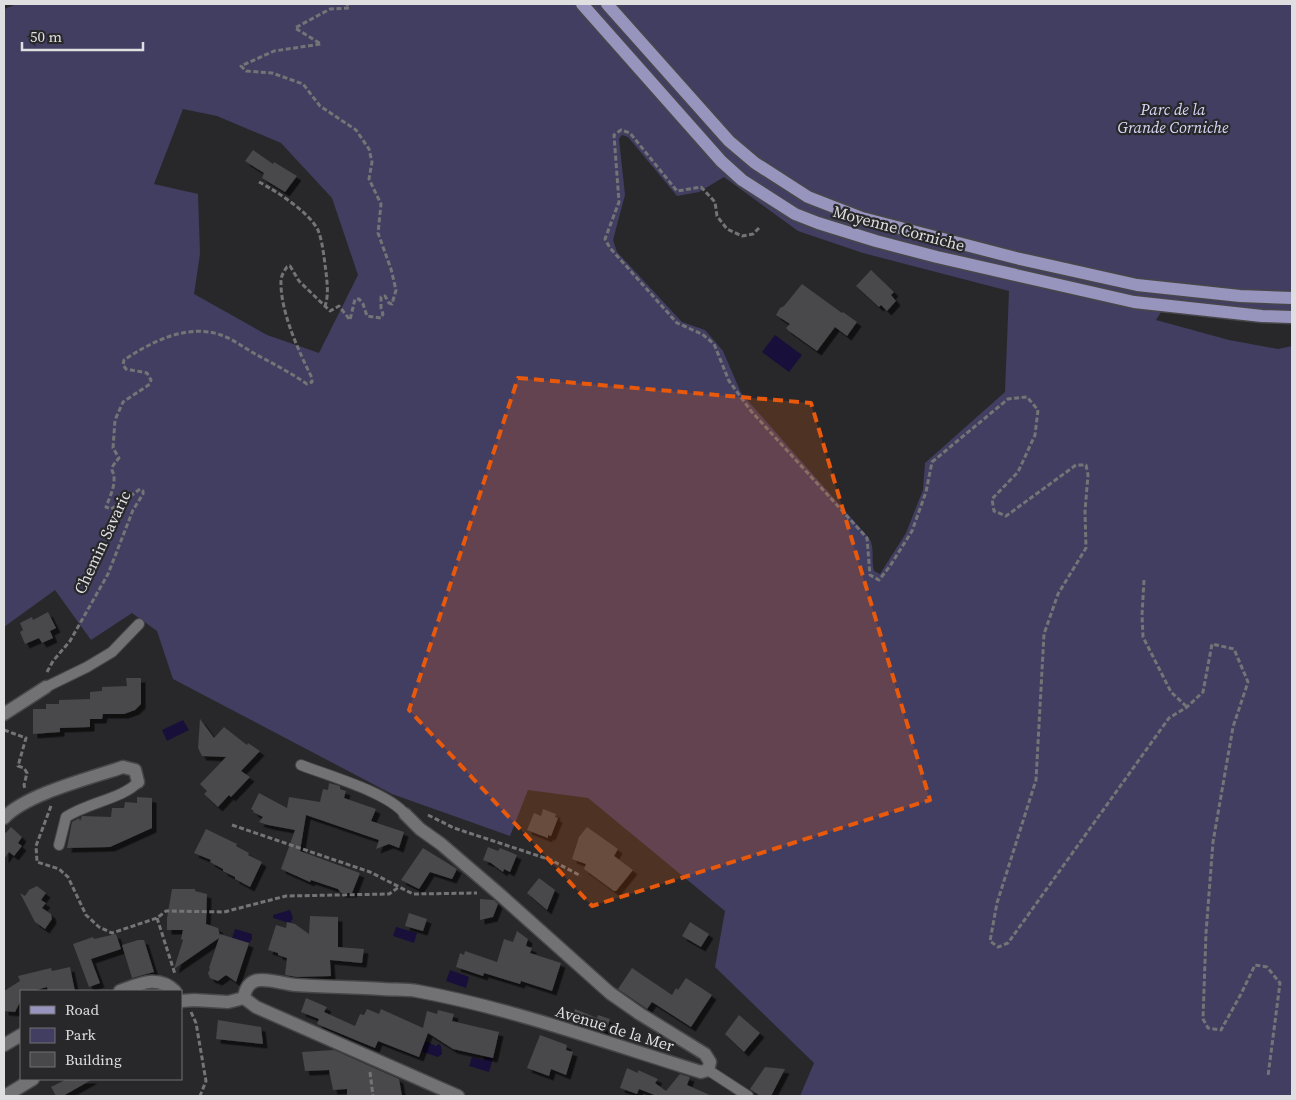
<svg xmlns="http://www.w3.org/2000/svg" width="1296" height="1100" viewBox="0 0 1296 1100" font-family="'Source Serif 4',serif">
  <defs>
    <filter id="shadow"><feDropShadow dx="4.5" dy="4.5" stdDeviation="0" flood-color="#0009"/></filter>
  </defs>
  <rect width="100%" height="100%" fill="#28282b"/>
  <path fill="#413e61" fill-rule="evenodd" d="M 17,4 L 1292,4 L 1292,323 L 1161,312 L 1156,320 L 1229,340 L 1278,349 L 1292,346 L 1292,1096 L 800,1096 L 814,1063 L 715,967 L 725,911 L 588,798 L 528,790 L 510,836 L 392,794 L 173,679 L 157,631 L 132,613 L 91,640 L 55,590 L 4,627 L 4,9 ZM 183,109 L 217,116 L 281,143 L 332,198 L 358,275 L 319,353 L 267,335 L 194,294 L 200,254 L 198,194 L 154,184 ZM 622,135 L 628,137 L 677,196 L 699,192 L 724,177 L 798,231 L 863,253 L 1009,291 L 1005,392 L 925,463 L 923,490 L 906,533 L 880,574 L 874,571 C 871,560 875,547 869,538 L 741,393 L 723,351 L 705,330 L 682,322 L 617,252 L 613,240 L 625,195 L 619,139 Z"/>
  <path fill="#180f3a" d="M 775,335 L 802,355 L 789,372 L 762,352 Z
    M 183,720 L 189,730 L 167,741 L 162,730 Z
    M 290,910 L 293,918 L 290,923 L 273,918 L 273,915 Z
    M 396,927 L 417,933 L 414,943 L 393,936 Z
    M 235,929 L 252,934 L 252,939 L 249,943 L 232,938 Z
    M 450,970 L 469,977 L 466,988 L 446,981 Z
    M 425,1041 L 436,1046 L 439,1044 L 441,1046 L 442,1054 L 438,1057 L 420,1051 Z
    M 485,1056 L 493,1058 L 489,1072 L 469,1066 L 472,1057 L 483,1060 Z"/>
  <path fill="#48484b" filter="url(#shadow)" d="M 253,150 L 273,164 L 274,162 L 297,176 L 285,192 L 262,178 L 264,173 L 245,161 Z
    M 871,270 L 894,292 L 891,295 L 896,301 L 887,311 L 881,305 L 879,307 L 856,286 Z
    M 802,284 L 842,313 L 843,312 L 857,322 L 847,336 L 835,327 L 817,351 L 789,331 L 786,328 L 790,324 L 776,315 L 780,308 L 784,306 Z
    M 48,612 L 56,628 L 50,631 L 53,638 L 42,643 L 39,638 L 25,644 L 20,632 L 23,630 L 20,623 L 32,617 L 33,620 Z
    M 126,678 L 141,678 L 141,704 L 135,710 L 124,714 L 103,714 L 102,719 L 90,719 L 90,727 L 60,728 L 60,732 L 33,734 L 33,709 L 46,709 L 46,704 L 59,704 L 59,700 L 90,699 L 90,692 L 102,691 L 102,687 L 127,686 Z
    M 200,719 L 214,738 L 224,727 L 247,745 L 248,743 L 260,751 L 241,771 L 250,777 L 231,797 L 229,795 L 218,807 L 204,794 L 207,791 L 200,784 L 226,757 L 202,756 L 198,748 Z
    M 329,783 L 340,786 L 340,789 L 346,791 L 344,798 L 376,809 L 371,821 L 404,832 L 399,848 L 389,844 L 376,849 L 379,840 L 306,815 L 300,851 L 360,873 L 352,893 L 341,893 L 338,889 L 311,880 L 310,882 L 281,869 L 295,830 L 268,825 L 259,822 L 263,817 L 253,812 L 254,811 L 251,809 L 259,793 L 287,808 L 289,797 L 320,802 L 323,789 L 328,790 Z
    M 137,797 L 152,798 L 152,828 L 110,847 L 67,848 L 72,822 L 79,818 L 80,821 L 82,816 L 111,817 L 112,808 L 124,808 L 125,802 L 137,803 Z
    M 543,809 L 556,814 L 555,817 L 558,818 L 551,836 L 548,835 L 548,838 L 527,830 L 534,813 L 541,816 Z
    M 11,827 L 22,837 L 18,843 L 22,846 L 14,856 L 9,852 L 4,859 L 4,831 L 6,833 Z
    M 587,827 L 618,849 L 614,856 L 633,870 L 616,891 L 614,891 L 584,869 L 586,864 L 572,859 L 579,837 Z
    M 206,829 L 237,844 L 236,846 L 249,853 L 248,855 L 262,862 L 250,887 L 235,879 L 235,877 L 223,871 L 223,869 L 210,862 L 211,860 L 194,853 Z
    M 488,847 L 498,851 L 500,848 L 517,855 L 510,872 L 504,869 L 503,872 L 491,863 L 483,860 Z
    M 423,848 L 457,869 L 452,879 L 430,872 L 419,889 L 401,880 Z
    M 539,878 L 555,890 L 547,910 L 527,893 Z
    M 37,886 L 46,893 L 41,900 L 46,903 L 42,908 L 51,914 L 52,919 L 45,929 L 35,922 L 20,893 L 25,896 L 29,890 Z
    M 172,889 L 195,889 L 195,891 L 207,894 L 206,924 L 218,928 L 220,936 L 220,934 L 249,943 L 236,982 L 226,975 L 218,981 L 210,978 L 208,973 L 210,969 L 209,968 L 219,938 L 174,969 L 183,940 L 181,939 L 183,930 L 167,930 L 167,918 Z
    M 480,899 L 494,900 L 498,904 L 493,917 L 480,920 Z
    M 409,913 L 427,919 L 423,931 L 405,926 Z
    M 310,916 L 338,917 L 338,947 L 364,949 L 362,963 L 330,960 L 331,976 L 297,977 L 285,975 L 287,958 L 278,955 L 278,953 L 268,950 L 276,925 L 286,928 L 287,922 L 295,924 L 309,934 Z
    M 690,922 L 709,934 L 701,947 L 682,936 Z
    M 517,931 L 528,939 L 526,946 L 532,948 L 530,953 L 561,963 L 552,991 L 521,981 L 520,984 L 484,973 L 483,976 L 456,967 L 460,953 L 464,955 L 465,951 L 497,962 L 504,939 L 513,942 Z
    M 116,934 L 121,949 L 91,959 L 100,983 L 89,987 L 73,944 L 93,937 L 94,939 Z
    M 138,940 L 144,940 L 154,972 L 132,978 L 122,945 Z
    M 70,967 L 75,991 L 48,991 L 47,987 L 33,991 L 21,991 L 21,1000 L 15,1012 L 4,1011 L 4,991 L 20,981 L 18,976 L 51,968 L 52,971 Z
    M 632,968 L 672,995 L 676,988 L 678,990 L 686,978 L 712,995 L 691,1027 L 652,1002 L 647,1009 L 618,989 Z
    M 306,998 L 327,1007 L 324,1012 L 355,1026 L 360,1014 L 364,1015 L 367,1009 L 379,1014 L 381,1009 L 423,1028 L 427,1011 L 437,1014 L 438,1010 L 454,1014 L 452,1021 L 499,1032 L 493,1058 L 453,1049 L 428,1033 L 419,1057 L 378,1041 L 375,1048 L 317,1024 L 319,1019 L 301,1012 Z
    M 575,1009 L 597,1018 L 598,1015 L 610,1019 L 607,1029 L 603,1032 L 571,1022 Z
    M 739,1015 L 760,1033 L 744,1052 L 725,1034 Z
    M 218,1020 L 261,1027 L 263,1044 L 216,1039 Z
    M 540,1035 L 567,1045 L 566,1050 L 573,1052 L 566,1075 L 551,1069 L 549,1076 L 527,1068 Z
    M 334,1050 L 399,1079 L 402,1096 L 347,1096 L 347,1089 L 333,1090 L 329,1070 L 305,1071 L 302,1052 Z
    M 765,1067 L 785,1069 L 771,1096 L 760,1096 L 750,1089 Z
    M 627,1068 L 638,1073 L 638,1070 L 658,1079 L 655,1083 L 666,1091 L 680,1074 L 690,1077 L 687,1085 L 712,1096 L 657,1096 L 639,1089 L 637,1094 L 620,1088 Z
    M 67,1079 L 93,1079 L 63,1096 L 56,1096 L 51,1087 Z"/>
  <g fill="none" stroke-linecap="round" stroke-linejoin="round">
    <defs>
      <path id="lane" d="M 46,687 L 87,667 L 112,652 L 139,624
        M 301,765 C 329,776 387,792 405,814
        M 59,845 L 66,817 C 87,803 124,798 138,782
        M 708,1070 L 748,1096"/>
      <path id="street" d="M 4,714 L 46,687
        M 405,814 L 420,829 L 441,844 L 497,892 L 610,993 L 640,1014 L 705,1054 L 710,1062 L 708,1070 L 701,1072 C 607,1043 514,1009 417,991 C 406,989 394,990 383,989 C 354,987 325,987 296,985 C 276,984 248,968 244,998 L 256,1007 L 458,1096
        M 4,818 C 26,794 91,778 123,767 L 135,770 L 138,782
        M 120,991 C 139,984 158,974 175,991
        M 181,1001 L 194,1000 L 228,1002 L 244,998
        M 4,1045 L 21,1035
        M 5,1096 L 33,1079"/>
      <path id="primary" d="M 582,4 L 721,161 L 742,180 L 795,214 L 818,223 L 876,241 L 937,257 L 1134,302 L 1262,316 L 1292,317
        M 607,4 L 729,141 L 755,163 L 808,197 L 862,218 L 1016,258 L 1137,285 L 1240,296 L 1292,298"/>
    </defs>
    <use href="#lane" stroke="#474749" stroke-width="12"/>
    <use href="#street" stroke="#474749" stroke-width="15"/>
    <use href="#primary" stroke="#474749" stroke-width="15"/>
    <path stroke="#747477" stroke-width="3" stroke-dasharray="5 2.5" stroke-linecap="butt" d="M 259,182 C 276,191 309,212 318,230 C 323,243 324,258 326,272 C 327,283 329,295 325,306
      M 759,228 L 753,234 L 742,236 L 727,229 L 717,216 L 715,202 L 701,187 L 677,191 L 630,133 L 621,130 L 614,135 L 619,202 L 605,239 L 610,248 L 677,323 L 702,334 L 714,344 L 729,381 L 751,411 L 867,538 L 870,575 L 879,580 L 890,566 L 912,531 L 926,492 L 932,462 L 1008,399 L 1027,397 L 1038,410 L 1035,435 L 1018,472 L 992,499 L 994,511 L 1006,516 L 1076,465 L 1086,465 L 1088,475 L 1085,511 L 1086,548 L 1058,594 L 1044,634 L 1036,780 L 997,903 L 990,941 L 998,947 L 1008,943 L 1169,718 L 1187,707 L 1203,692 L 1212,644 L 1234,649 L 1248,682 L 1233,727 L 1213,842 L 1206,933 L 1203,1019 L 1208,1028 L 1221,1030 L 1241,994 L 1255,965 L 1267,967 L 1280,983 L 1268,1076
      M 1144,580 L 1142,615 L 1143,637 L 1171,692 L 1187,707
      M 47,672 L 53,661 L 70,641 L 108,574 L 133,510 L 143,494 L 143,491 L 140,489 L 123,502 L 111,509 L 106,507 C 109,499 114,489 114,480 C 115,468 106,473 119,458 L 113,448 L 115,420 L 123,402 L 150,384 L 151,380 L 147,373 L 126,369 L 123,365 L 124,360 C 151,342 187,323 221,335 C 233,339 246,349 257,355 C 274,364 291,373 307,384 L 312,382 L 312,378 C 299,352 280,311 281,281 C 281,276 284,271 287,267 L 290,266 L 299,281 L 330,311 L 339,306 L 350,320 L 355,299 L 359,299 L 363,304 L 367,316 L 381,318 L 383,314 L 381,308 L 381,297 L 385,296 L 389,303 L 392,304 L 396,290 L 391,269 L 378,233 L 381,204 L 369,179 L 372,162 L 369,149 L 356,130 L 320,106 L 303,84 L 272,73 L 246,71 L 241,66 L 274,51 L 321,44 L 295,28 L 330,9 L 349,8 L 347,4
      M 4,730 L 26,738 L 18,766 L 24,768 L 27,773 L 24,785 L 25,789
      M 51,806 L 36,846 L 37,862 L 59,869 L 68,877 L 86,915 L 99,927 L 112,933 L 157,918 L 166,911 L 224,912 L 286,896 L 389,894 L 399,887
      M 428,815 L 454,828 L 551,860 L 581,876
      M 232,825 L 370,872 L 413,894 L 477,893
      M 157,918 L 175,974
      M 191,1012 L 196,1023 L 206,1081 L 200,1096
      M 370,1072 L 373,1096"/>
    <use href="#lane" stroke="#727275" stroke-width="10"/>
    <use href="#street" stroke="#727275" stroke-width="12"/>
    <use href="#primary" stroke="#9794be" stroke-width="12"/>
  </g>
  <path fill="#e8590c" fill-opacity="0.2" stroke="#e8590c" stroke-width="4" stroke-dasharray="10 6" stroke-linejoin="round" d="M 518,378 L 811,403 L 930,800 L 592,906 L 409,710 Z"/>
  <g text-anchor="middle" stroke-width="4.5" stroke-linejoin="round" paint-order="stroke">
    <g font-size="16" font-style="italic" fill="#d9d8f8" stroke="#28282b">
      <text x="1173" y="115">Parc de la<tspan x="1173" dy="18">Grande Corniche</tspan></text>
    </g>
    <g font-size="16" fill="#dfdfe1" stroke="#28282b">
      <text transform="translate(899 228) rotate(15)" y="6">Moyenne Corniche</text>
      <text transform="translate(102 542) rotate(-65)" y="6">Chemin Savaric</text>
      <text transform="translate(615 1028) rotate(17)" y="6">Avenue de la Mer</text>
    </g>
  </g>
  <rect width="1296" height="1100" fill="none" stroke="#dfdfe1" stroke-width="10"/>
  <rect x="20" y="990" width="162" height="90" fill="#28282b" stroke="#717174"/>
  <rect x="30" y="1006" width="25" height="8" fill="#9794be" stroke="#717174"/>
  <text x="65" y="1015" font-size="15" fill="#dfdfe1">Road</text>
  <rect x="30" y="1028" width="25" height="15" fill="#413e61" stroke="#717174"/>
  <text x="65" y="1040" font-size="15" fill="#dfdfe1">Park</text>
  <rect x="30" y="1052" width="25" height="15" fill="#48484b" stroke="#717174"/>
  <text x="65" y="1065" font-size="15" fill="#dfdfe1">Building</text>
  <path d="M22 42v8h121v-8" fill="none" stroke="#dfdfe1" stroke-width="2.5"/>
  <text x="30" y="42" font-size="15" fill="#dfdfe1" stroke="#28282b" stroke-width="4" paint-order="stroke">50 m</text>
</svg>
